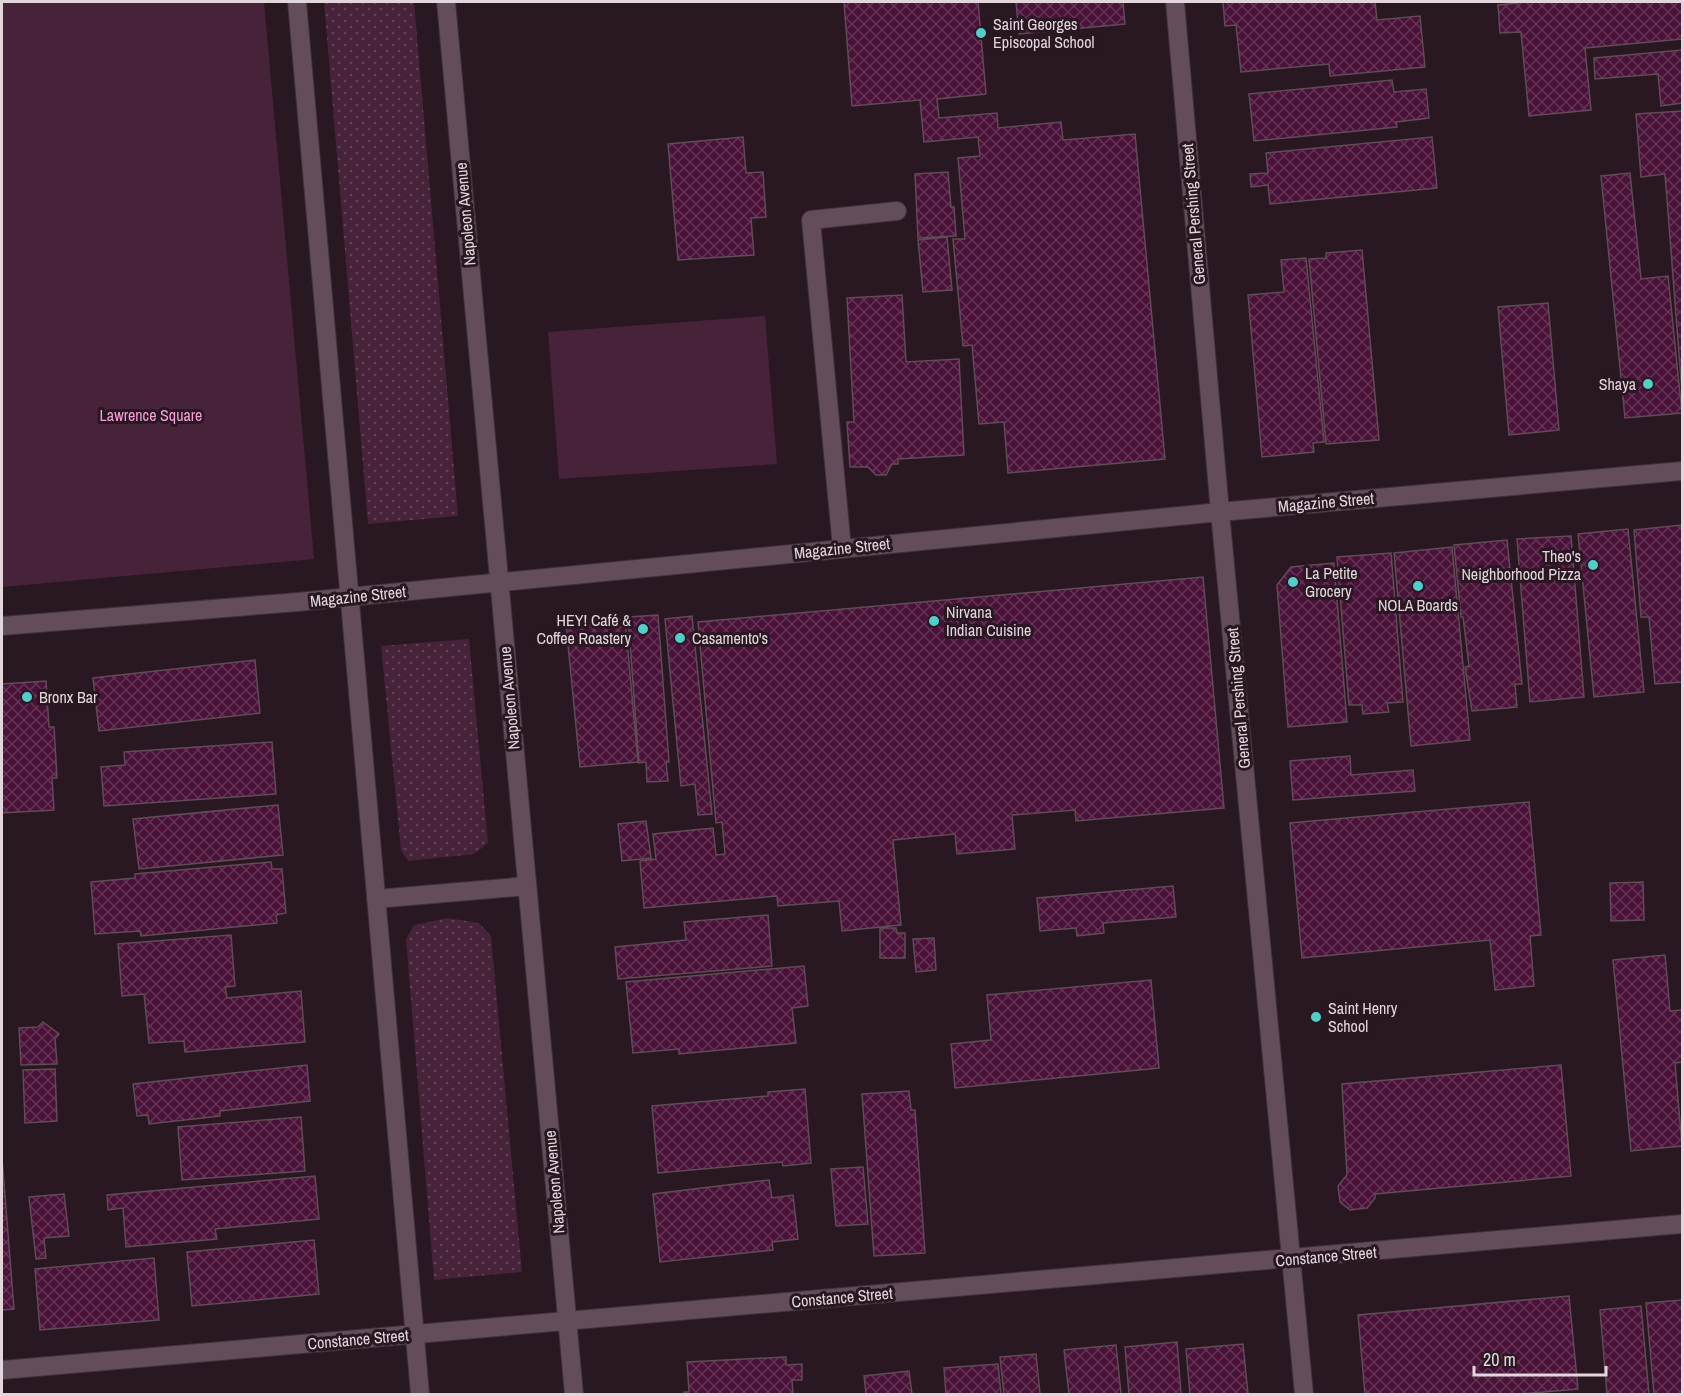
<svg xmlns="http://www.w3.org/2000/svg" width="1684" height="1396" viewBox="0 0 1684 1396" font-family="'Archivo Narrow',sans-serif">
  <defs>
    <pattern id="grass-dots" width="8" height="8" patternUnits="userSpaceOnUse" patternTransform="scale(1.5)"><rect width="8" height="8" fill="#47233a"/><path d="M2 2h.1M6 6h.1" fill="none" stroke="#614256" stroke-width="1.8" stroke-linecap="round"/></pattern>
    <pattern id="building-cross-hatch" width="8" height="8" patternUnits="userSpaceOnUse" patternTransform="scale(1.5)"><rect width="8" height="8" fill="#4a1239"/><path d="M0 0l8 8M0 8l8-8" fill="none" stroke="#643455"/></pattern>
  </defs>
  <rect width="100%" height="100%" fill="#291722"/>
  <path fill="url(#grass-dots)" d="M 324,2 L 414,2 L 458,516 L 368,524 Z
    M 469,639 L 488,843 L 474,854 L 408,861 L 401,850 L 381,646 Z
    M 448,918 L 479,923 L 491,936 L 522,1272 L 434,1280 L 406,939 L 414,925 Z"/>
  <path fill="#47233a" d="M 2,2 L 264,2 L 314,559 L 2,587 Z
    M 765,316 L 777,464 L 559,479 L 548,332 Z"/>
  <path fill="url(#building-cross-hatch)" stroke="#604b57" stroke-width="1.5" d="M 844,2 L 978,2 L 986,94 L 937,99 L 939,118 L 997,113 L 998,128 L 1061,122 L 1063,140 L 1135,134 L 1165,459 L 1008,473 L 1004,422 L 979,424 L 972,345 L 963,346 L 953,239 L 965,239 L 958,158 L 980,156 L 978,137 L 924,142 L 920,100 L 852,106 Z
    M 1016,2 L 1123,2 L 1125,24 L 1019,34 Z
    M 1223,2 L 1375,2 L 1377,20 L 1420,16 L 1425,67 L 1330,76 L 1329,64 L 1241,72 L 1236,25 L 1225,26 Z
    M 1518,2 L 1682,2 L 1682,39 L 1585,48 L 1591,110 L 1529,116 L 1521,32 L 1500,33 L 1498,5 L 1518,3 Z
    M 1682,50 L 1682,103 L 1661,106 L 1658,74 L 1595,79 L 1594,58 Z
    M 1392,80 L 1394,92 L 1426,89 L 1429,118 L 1396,122 L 1397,127 L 1254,141 L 1249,94 Z
    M 1682,111 L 1682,392 L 1665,174 L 1641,177 L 1636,114 Z
    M 743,137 L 746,173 L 763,172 L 766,217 L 751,218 L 754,255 L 678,260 L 668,144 Z
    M 1432,137 L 1437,188 L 1270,204 L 1268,185 L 1251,187 L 1250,174 L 1268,173 L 1266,153 Z
    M 948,172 L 951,207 L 954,207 L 956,236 L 918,238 L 915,174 Z
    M 1630,173 L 1641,279 L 1668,276 L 1682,413 L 1625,418 L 1601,176 Z
    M 947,237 L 952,290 L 923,292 L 918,240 Z
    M 1362,250 L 1379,440 L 1326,444 L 1309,259 L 1326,258 L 1326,253 Z
    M 1306,258 L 1324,442 L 1313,443 L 1314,452 L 1262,457 L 1248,295 L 1284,292 L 1281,260 Z
    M 902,295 L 906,362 L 959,359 L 964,455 L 898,459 L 898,464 L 892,464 L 886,475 L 876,475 L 868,467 L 850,467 L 847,422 L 854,422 L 847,298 Z
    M 1548,303 L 1559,430 L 1509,435 L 1498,307 Z
    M 1682,525 L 1682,682 L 1655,684 L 1649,617 L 1641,617 L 1634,530 Z
    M 1628,529 L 1644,692 L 1594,697 L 1578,534 Z
    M 1571,536 L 1584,697 L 1530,702 L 1517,539 Z
    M 1507,540 L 1522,684 L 1515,684 L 1517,707 L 1472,711 L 1465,667 L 1469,666 L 1463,617 L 1461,617 L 1454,545 Z
    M 1452,547 L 1470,740 L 1411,746 L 1394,553 Z
    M 1391,553 L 1403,702 L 1387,703 L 1389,712 L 1363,714 L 1362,705 L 1349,705 L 1337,557 Z
    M 1334,563 L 1347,722 L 1288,727 L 1277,585 L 1291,567 Z
    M 1203,577 L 1224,808 L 1076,821 L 1075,810 L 1012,815 L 1015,849 L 957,854 L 955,834 L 893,840 L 901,925 L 842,931 L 839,901 L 778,906 L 777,896 L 644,908 L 640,861 L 656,859 L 653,834 L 713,828 L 716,855 L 725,854 L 722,822 L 716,823 L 698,622 Z
    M 658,615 L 669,762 L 666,762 L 668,781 L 647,782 L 646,762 L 639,763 L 628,617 Z
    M 692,616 L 712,814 L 698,815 L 695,784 L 681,786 L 665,619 Z
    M 625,619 L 638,762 L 580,767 L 566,624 Z
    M 255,660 L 260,713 L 99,731 L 93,678 Z
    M 46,681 L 49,727 L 54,727 L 57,778 L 52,778 L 54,810 L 2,813 L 2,684 Z
    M 272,742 L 276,794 L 104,806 L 101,767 L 125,765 L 124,752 Z
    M 1350,756 L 1351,775 L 1413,770 L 1415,791 L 1293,800 L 1290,761 Z
    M 1529,802 L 1541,935 L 1530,936 L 1534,986 L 1495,990 L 1490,940 L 1302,958 L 1290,823 Z
    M 278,805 L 283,855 L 139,869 L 133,819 Z
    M 646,821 L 651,858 L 622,861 L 618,824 Z
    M 271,862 L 272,869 L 282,869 L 286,913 L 276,915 L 277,923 L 141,936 L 140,931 L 95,934 L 91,882 L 135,878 L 135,874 Z
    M 1643,882 L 1644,920 L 1611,921 L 1610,883 Z
    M 1173,886 L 1176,917 L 1103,923 L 1104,933 L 1077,936 L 1076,928 L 1040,931 L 1037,898 Z
    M 768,915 L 772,966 L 618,979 L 615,947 L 686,940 L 684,922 Z
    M 880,928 L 896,928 L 897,933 L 905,933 L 905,958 L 880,958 Z
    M 231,935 L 235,986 L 225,987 L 227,998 L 301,991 L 305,1042 L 185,1052 L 184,1041 L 149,1043 L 144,994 L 122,996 L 118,944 Z
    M 934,938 L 936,970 L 916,972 L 913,939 Z
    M 1665,955 L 1670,1011 L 1682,1010 L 1682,1062 L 1675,1063 L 1682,1146 L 1631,1151 L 1613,960 Z
    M 804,966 L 808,1006 L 792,1008 L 796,1043 L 679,1054 L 679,1049 L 633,1053 L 626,982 Z
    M 1151,980 L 1159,1068 L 955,1088 L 951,1044 L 991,1040 L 987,995 Z
    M 43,1022 L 59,1034 L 55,1039 L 57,1064 L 21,1065 L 19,1028 L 38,1027 Z
    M 307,1065 L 310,1101 L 220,1111 L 220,1116 L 149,1124 L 148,1115 L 137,1116 L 133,1084 Z
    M 1561,1065 L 1571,1176 L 1375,1194 L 1375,1198 L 1367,1208 L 1350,1210 L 1340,1202 L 1338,1186 L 1347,1175 L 1342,1084 Z
    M 55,1069 L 57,1121 L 25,1123 L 23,1070 Z
    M 805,1089 L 811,1163 L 783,1166 L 782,1162 L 658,1173 L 652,1106 L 768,1096 L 768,1092 Z
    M 909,1091 L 911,1110 L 915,1110 L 925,1253 L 874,1256 L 862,1094 Z
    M 301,1117 L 305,1171 L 182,1180 L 178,1127 Z
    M 2,1158 L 14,1309 L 2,1310 Z
    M 863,1167 L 868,1224 L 836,1226 L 831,1169 Z
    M 315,1176 L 319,1219 L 215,1229 L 217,1239 L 126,1247 L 123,1208 L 108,1210 L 107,1195 Z
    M 769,1180 L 772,1198 L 793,1195 L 798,1239 L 772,1242 L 773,1250 L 660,1262 L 653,1194 Z
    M 64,1194 L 69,1236 L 44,1238 L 46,1258 L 36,1259 L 29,1197 Z
    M 314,1240 L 319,1294 L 192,1306 L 187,1252 Z
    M 154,1258 L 159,1320 L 40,1330 L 35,1269 Z
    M 1569,1296 L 1578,1389 L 1521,1394 L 1365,1394 L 1358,1315 Z
    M 1682,1300 L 1682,1394 L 1654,1394 L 1646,1303 Z
    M 1641,1306 L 1649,1394 L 1607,1394 L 1600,1310 Z
    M 1177,1342 L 1181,1394 L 1129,1394 L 1125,1347 Z
    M 1243,1344 L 1248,1394 L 1190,1394 L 1186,1349 Z
    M 1116,1345 L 1121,1394 L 1069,1394 L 1064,1350 Z
    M 1036,1354 L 1040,1394 L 1004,1394 L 1000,1357 Z
    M 786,1357 L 786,1365 L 802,1364 L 802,1380 L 792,1380 L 793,1394 L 684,1394 L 684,1392 L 689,1392 L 687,1362 Z
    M 998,1364 L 1001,1394 L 946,1394 L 944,1368 Z
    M 909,1371 L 912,1394 L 866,1394 L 864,1376 Z"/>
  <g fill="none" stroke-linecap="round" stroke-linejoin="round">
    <defs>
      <path id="minor" d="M 297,2 L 420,1394
        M 446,2 L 574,1394
        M 1175,2 L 1220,512 L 1304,1394
        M 842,548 L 811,220 L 897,211
        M 2,626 L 298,602 L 1220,512 L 1682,471
        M 376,899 L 527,886
        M 2,1370 L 1682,1224"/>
    </defs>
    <use href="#minor" stroke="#3f313a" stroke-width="20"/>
    <use href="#minor" stroke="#634d5a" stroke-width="18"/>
  </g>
  <g fill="#53cdc9" stroke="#291722" stroke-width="2">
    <circle cx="981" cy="33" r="6"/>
    <circle cx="1648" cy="384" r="6"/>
    <circle cx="1593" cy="565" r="6"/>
    <circle cx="1293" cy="582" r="6"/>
    <circle cx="1418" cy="586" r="6"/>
    <circle cx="934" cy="621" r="6"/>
    <circle cx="643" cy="629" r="6"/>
    <circle cx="680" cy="638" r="6"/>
    <circle cx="27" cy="697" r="6"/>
    <circle cx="1316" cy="1017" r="6"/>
  </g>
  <g text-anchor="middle" stroke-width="6" stroke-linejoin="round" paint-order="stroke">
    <g font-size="16" fill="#e2d5dc" stroke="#291722" text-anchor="start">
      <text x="993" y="30">Saint Georges<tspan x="993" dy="18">Episcopal School</tspan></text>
      <text x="1636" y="390" text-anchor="end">Shaya</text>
      <text x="1581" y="562" text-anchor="end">Theo's<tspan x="1581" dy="18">Neighborhood Pizza</tspan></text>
      <text x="1305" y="579">La Petite<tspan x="1305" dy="18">Grocery</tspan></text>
      <text x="1418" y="611" text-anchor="middle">NOLA Boards</text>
      <text x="946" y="618">Nirvana<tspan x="946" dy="18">Indian Cuisine</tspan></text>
      <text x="631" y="626" text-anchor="end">HEY! Café &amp;<tspan x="631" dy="18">Coffee Roastery</tspan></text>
      <text x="692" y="644">Casamento's</text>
      <text x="39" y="703">Bronx Bar</text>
      <text x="1328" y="1014">Saint Henry<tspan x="1328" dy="18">School</tspan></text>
    </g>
    <g font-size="16" fill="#e2d5dc" stroke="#291722">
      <text transform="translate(465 214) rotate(-95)" y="6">Napoleon Avenue</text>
      <text transform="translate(1193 214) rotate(-95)" y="6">General Pershing Street</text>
      <text transform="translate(1326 502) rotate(-5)" y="6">Magazine Street</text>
      <text transform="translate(842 548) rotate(-6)" y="6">Magazine Street</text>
      <text transform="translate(358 596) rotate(-6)" y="6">Magazine Street</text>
      <text transform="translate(509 698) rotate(-95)" y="6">Napoleon Avenue</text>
      <text transform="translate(1238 698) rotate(-95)" y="6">General Pershing Street</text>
      <text transform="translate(554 1182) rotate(-95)" y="6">Napoleon Avenue</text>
      <text transform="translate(1326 1256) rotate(-5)" y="6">Constance Street</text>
      <text transform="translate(842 1297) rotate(-5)" y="6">Constance Street</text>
      <text transform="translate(358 1339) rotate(-5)" y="6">Constance Street</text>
    </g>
    <g font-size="16" fill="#f99fd8" stroke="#291722">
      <text x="151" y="421">Lawrence Square</text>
    </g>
  </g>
  <rect width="1684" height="1396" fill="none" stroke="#e2d5dc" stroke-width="6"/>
  <path d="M1474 1366v9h132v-9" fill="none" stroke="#e2d5dc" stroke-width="3"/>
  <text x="1483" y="1366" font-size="18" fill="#e2d5dc" stroke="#291722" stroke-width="4.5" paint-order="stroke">20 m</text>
</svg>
